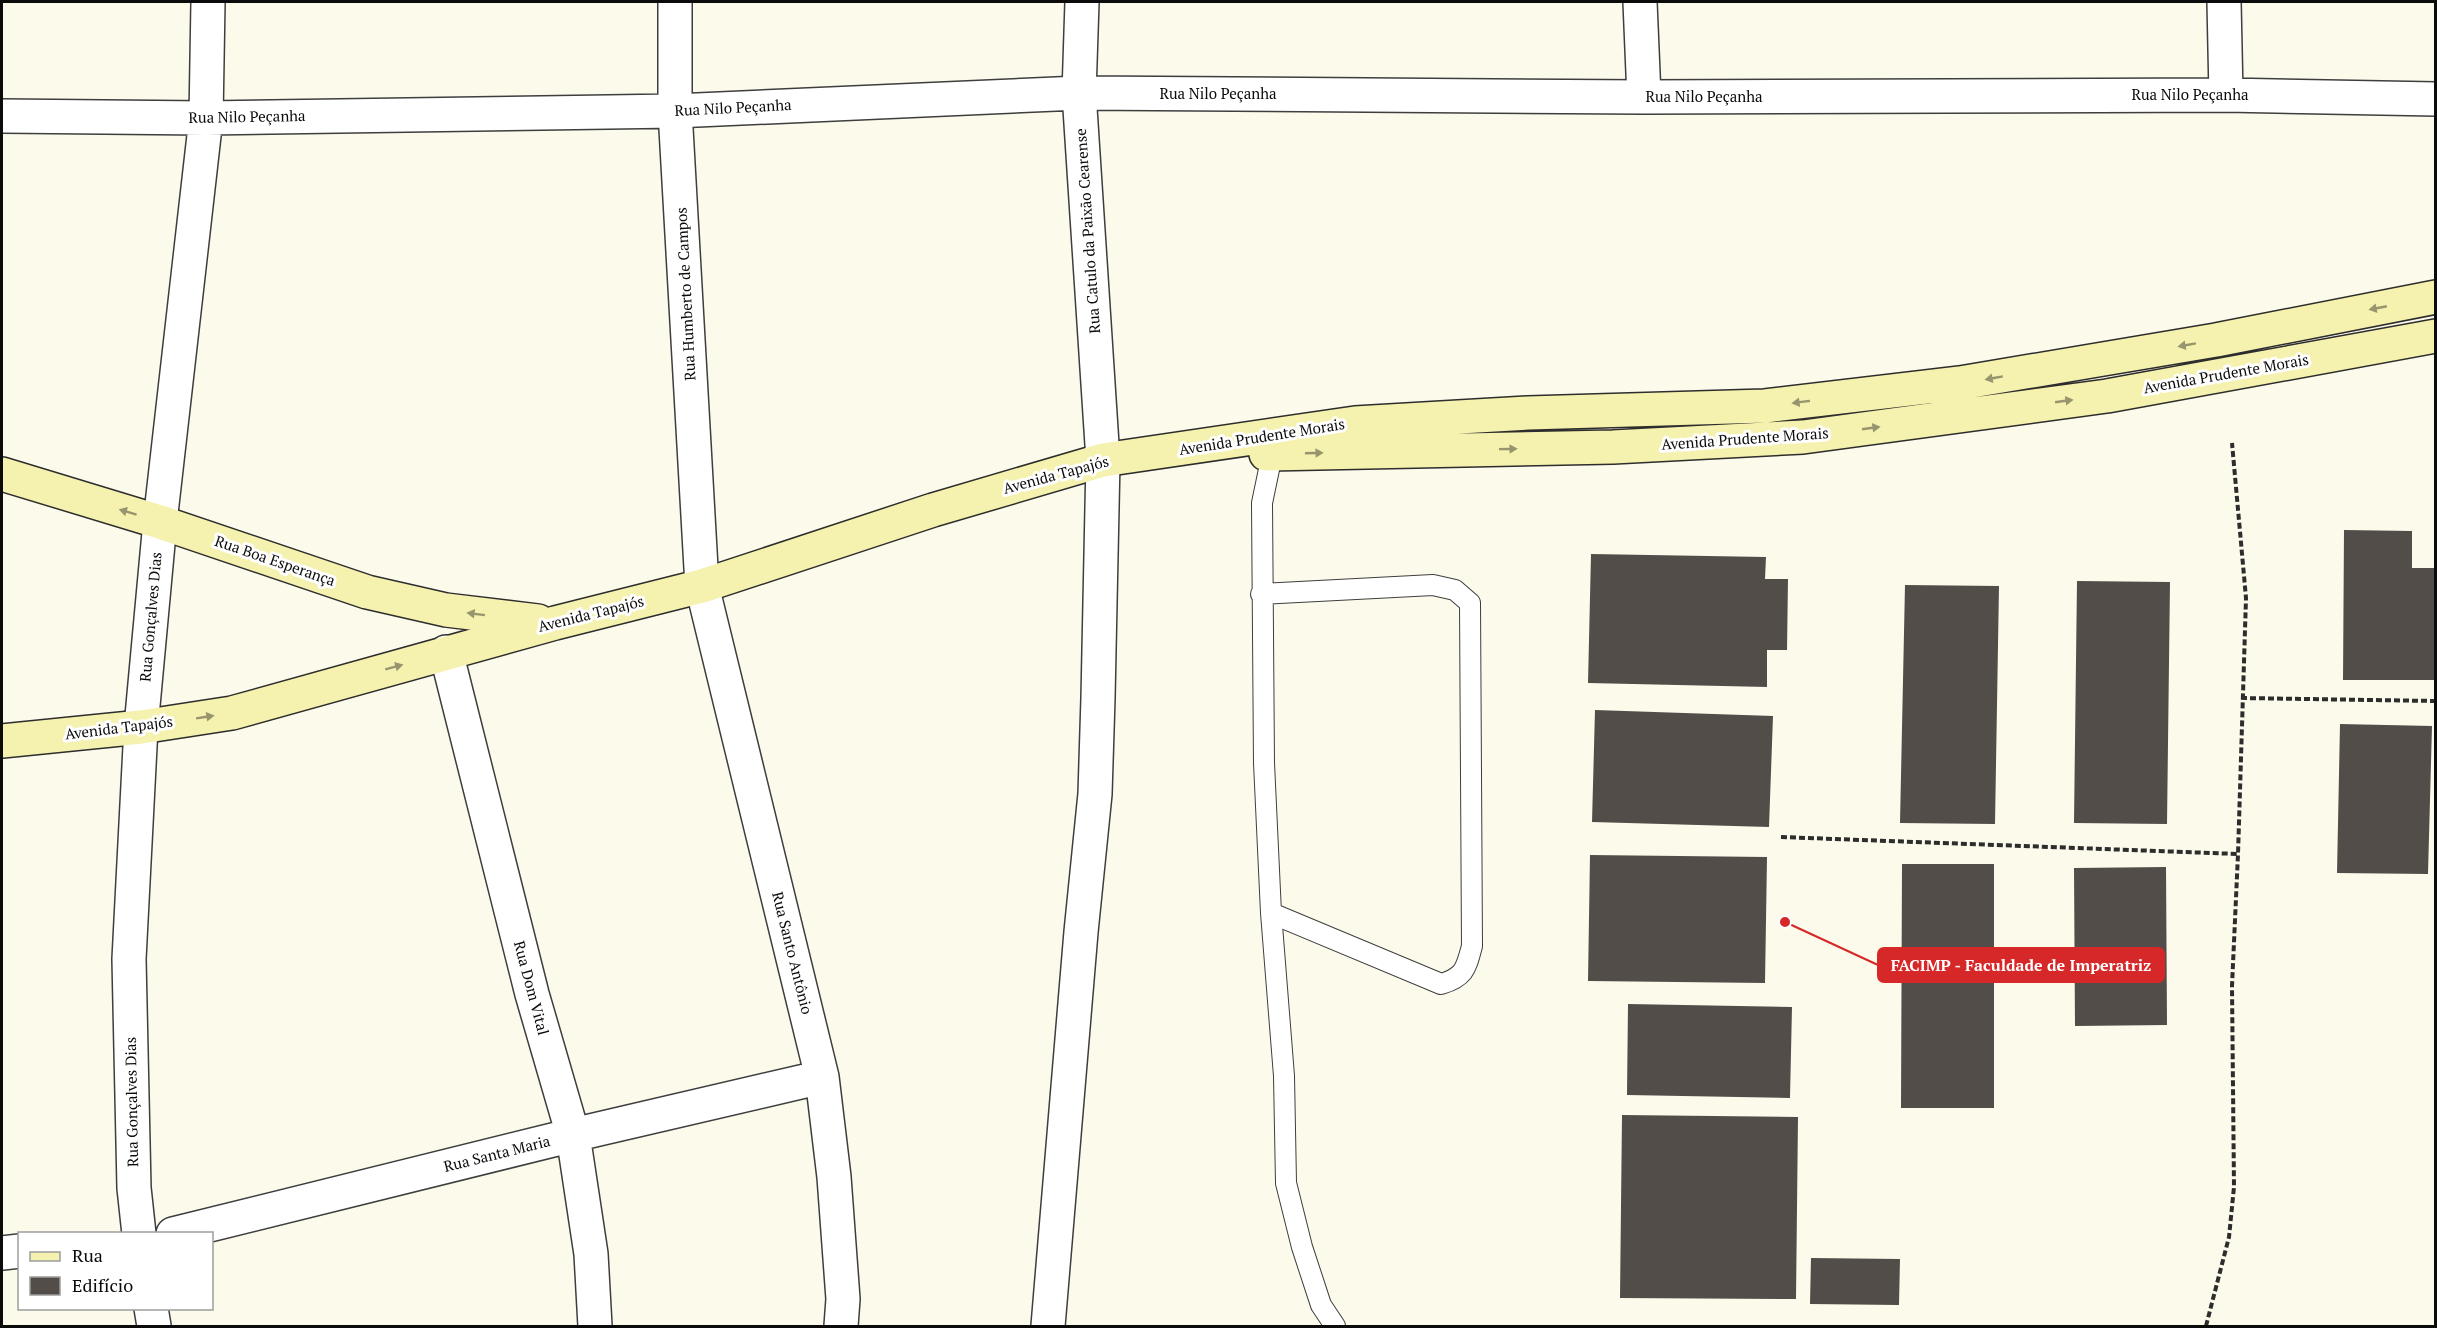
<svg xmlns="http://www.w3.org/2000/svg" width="2437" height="1328" viewBox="0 0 2437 1328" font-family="'PT Serif',serif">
  <rect width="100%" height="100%" fill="#fcfaeb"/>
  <path fill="#524d49" d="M 2344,530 L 2412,531 L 2412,568 L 2436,568 L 2436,680 L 2343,680 Z
    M 1591,554 L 1766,557 L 1765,579 L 1788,579 L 1787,650 L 1767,650 L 1767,687 L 1588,683 Z
    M 2077,581 L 2170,582 L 2167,824 L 2074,823 Z
    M 1905,585 L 1999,586 L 1995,824 L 1900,823 Z
    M 1595,710 L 1773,716 L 1769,827 L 1592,822 Z
    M 2340,724 L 2432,726 L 2428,874 L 2337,873 Z
    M 1590,855 L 1767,857 L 1765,983 L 1588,981 Z
    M 1902,864 L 1994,864 L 1994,1108 L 1901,1108 Z
    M 2166,867 L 2167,1025 L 2075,1026 L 2074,868 Z
    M 1628,1004 L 1792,1007 L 1790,1098 L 1627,1095 Z
    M 1622,1115 L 1798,1117 L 1796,1299 L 1620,1298 Z
    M 1811,1258 L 1900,1259 L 1899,1305 L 1810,1304 Z"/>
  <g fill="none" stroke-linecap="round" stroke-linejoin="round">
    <defs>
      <path id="lane" d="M 1272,455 L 1262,503 L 1264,763 L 1271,913 L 1284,1076 L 1286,1183 L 1302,1247 L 1321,1305 L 1335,1326
        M 1261,594 L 1433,585 L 1455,590 L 1470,603 L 1472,946 C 1466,968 1465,977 1441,984 L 1271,913"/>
      <path id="street" d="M 675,2 L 675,111 L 702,586 L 822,1077 L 834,1177 L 843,1299 L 841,1326
        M 1640,2 L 1644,97
        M 2224,2 L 2226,95
        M 2,116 L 206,118 L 675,111 L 1079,93 L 1644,97 L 2226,95 L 2436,99
        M 446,652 L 532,994 L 573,1135 L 591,1254 L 595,1326
        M 139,1234 L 134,1188 L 129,959 L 141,727 L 160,522 L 206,118 L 208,2
        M 173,1234 L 573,1135 L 822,1077
        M 2,1253 L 20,1251
        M 151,1308 L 154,1326
        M 1048,1326 L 1081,932 L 1095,794 L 1098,698 L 1103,460 L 1079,93 L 1082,2"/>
      <path id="secondary" d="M 1266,454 L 1613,447 L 1803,437 L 2107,396 L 2436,336
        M 2,474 L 160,522 L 367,592 L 446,610 L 538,621
        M 2,741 L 141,727 L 232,713 L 555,623 L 702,586 L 933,510 L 1103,460 L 1355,423 L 1528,413 L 1765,406 L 1960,383 L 2216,340 L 2436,297"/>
    </defs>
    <use href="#lane" stroke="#3e3e3e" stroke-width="22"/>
    <use href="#street" stroke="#3e3e3e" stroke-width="36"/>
    <use href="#secondary" stroke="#2d2d2d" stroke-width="36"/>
    <path stroke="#2d2d2d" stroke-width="4" stroke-dasharray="6 3" stroke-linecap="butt" d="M 2241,698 L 2436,701
      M 1781,837 L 2238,854
      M 2206,1326 L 2229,1237 L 2234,1187 L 2232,986 L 2238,854 L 2246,598 L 2232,443"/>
    <use href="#lane" stroke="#fff" stroke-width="20"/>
    <use href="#street" stroke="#fff" stroke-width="33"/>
    <use href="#secondary" stroke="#f5f1ae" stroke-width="33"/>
  </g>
  <defs><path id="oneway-solid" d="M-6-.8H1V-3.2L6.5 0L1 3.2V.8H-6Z" transform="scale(1.5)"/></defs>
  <g fill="#97956d">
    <use href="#oneway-solid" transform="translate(2378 308) rotate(169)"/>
    <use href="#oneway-solid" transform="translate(2187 345) rotate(170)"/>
    <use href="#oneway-solid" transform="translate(1994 378) rotate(170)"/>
    <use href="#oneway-solid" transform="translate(2064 401) rotate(-8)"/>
    <use href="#oneway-solid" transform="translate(1801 402) rotate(173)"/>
    <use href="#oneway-solid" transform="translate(1871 428) rotate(-8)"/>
    <use href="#oneway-solid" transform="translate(1508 449) rotate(-1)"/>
    <use href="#oneway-solid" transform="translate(1314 453) rotate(-2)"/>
    <use href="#oneway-solid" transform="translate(128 512) rotate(-163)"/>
    <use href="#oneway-solid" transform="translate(476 614) rotate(-173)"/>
    <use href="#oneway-solid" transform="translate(394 667) rotate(-15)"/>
    <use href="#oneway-solid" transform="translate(205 717) rotate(-9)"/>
  </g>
  <g text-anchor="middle" stroke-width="6" stroke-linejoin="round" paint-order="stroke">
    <g font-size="15" fill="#0b0b0b" stroke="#fff">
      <text x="1218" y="99">Rua Nilo Peçanha</text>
      <text x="2190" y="100">Rua Nilo Peçanha</text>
      <text x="1704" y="102">Rua Nilo Peçanha</text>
      <text transform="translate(733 108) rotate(-3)" y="5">Rua Nilo Peçanha</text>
      <text transform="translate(247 117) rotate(-1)" y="5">Rua Nilo Peçanha</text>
      <text transform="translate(1088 231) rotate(-94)" y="5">Rua Catulo da Paixão Cearense</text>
      <text transform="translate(686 294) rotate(-93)" y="5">Rua Humberto de Campos</text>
      <text transform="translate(2226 374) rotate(-10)" y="5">Avenida Prudente Morais</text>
      <text transform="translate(1262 437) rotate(-9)" y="5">Avenida Prudente Morais</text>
      <text transform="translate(1745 439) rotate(-4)" y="5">Avenida Prudente Morais</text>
      <text transform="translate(1056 475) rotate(-15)" y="5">Avenida Tapajós</text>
      <text transform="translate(275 561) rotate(19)" y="5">Rua Boa Esperança</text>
      <text transform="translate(591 614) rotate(-14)" y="5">Avenida Tapajós</text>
      <text transform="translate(151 617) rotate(-85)" y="5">Rua Gonçalves Dias</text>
      <text transform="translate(119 728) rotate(-7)" y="5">Avenida Tapajós</text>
      <text transform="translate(792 953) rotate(76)" y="5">Rua Santo Antônio</text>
      <text transform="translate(531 988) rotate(75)" y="5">Rua Dom Vital</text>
      <text transform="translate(132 1102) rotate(-91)" y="5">Rua Gonçalves Dias</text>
      <text transform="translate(497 1154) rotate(-14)" y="5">Rua Santa Maria</text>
    </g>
  </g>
  <path fill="none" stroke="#d62828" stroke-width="2" d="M1785 922L1878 965"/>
  <circle fill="#d62828" stroke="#fff" stroke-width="2" cx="1785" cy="922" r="6"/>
  <rect fill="#d62828" stroke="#d62828" stroke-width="2" x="1878" y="948" width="286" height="34" rx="6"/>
  <g font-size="16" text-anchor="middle" font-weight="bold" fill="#fff">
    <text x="2021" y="971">FACIMP - Faculdade de Imperatriz</text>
  </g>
  <rect width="2437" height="1328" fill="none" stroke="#0b0b0b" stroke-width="6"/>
  <rect x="18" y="1232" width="195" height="78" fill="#ffffff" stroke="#9d9d9d" stroke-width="1.5"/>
  <rect x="30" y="1252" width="30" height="9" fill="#f5f1ae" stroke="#9d9d9d" stroke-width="1.5"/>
  <text x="72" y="1262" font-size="18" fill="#0b0b0b">Rua</text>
  <rect x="30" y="1277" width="30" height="18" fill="#524d49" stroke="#9d9d9d" stroke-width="1.5"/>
  <text x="72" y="1292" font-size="18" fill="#0b0b0b">Edifício</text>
</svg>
